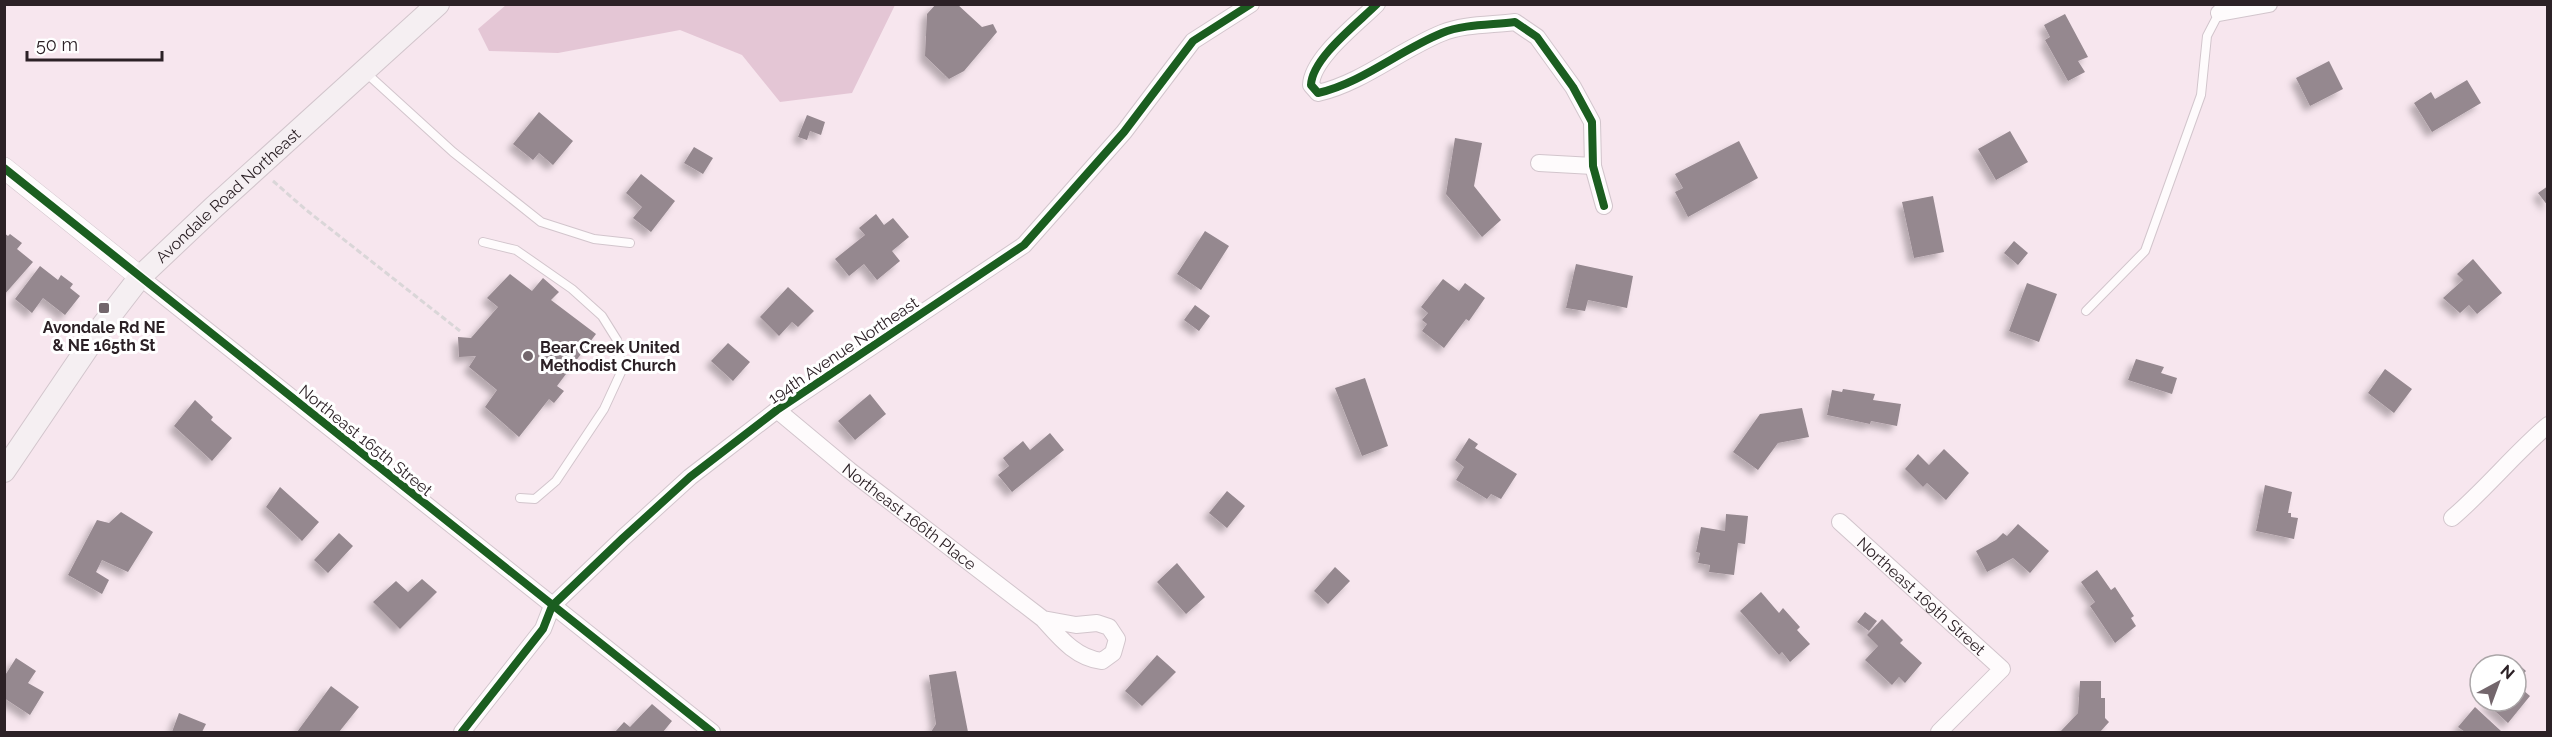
<svg xmlns="http://www.w3.org/2000/svg" width="2552" height="737" viewBox="0 0 2552 737" font-family="Raleway,sans-serif">
  <defs>
    <filter id="shadow"><feDropShadow dx="-5.5" dy="5.5" stdDeviation="3" flood-color="#0004"/></filter>
  </defs>
  <rect width="100%" height="100%" fill="#f7e6ee"/>
  <path fill="#e4c6d5" d="M 506,5 L 506,4 L 895,5 L 852,93 L 780,102 L 742,55 L 680,30 L 558,53 L 489,51 L 478,29 Z"/>
  <path fill="#95888f" filter="url(#shadow)" d="M 936,4 L 957,4 L 982,27 L 993,24 L 997,32 L 964,71 L 949,79 L 925,56 L 927,14 Z
    M 2065,14 L 2088,57 L 2078,61 L 2085,72 L 2068,81 L 2045,40 L 2050,37 L 2044,25 Z
    M 2329,61 L 2343,89 L 2310,106 L 2296,78 Z
    M 2467,80 L 2481,103 L 2432,132 L 2414,103 L 2431,92 L 2435,99 Z
    M 539,112 L 573,141 L 553,165 L 539,153 L 533,160 L 513,144 Z
    M 807,115 L 825,122 L 821,135 L 810,131 L 807,140 L 798,137 Z
    M 2010,131 L 2028,162 L 1996,180 L 1978,149 Z
    M 1455,138 L 1482,143 L 1474,186 L 1501,220 L 1482,237 L 1446,194 Z
    M 1739,141 L 1758,178 L 1688,217 L 1675,192 L 1683,188 L 1675,174 Z
    M 694,147 L 713,158 L 703,174 L 684,163 Z
    M 641,174 L 675,201 L 651,232 L 633,218 L 642,207 L 626,193 Z
    M 2548,186 L 2548,206 L 2538,193 Z
    M 1933,196 L 1944,252 L 1914,258 L 1902,202 Z
    M 876,214 L 884,225 L 893,218 L 909,237 L 892,251 L 900,261 L 877,280 L 864,264 L 849,276 L 835,259 L 865,235 L 859,228 Z
    M 1205,231 L 1229,246 L 1201,290 L 1177,274 Z
    M 4,233 L 8,236 L 10,234 L 22,243 L 17,249 L 33,262 L 4,295 Z
    M 2014,241 L 2028,253 L 2018,265 L 2004,253 Z
    M 2473,259 L 2502,293 L 2477,314 L 2469,305 L 2460,313 L 2443,298 L 2463,280 L 2457,274 Z
    M 1576,264 L 1633,276 L 1627,308 L 1588,300 L 1585,311 L 1566,308 Z
    M 40,266 L 58,280 L 61,275 L 73,284 L 70,288 L 80,296 L 65,315 L 43,298 L 32,313 L 15,299 Z
    M 510,274 L 532,291 L 543,278 L 559,292 L 551,300 L 596,334 L 557,386 L 564,391 L 554,403 L 549,399 L 519,437 L 485,407 L 497,390 L 469,367 L 476,356 L 459,357 L 458,337 L 471,338 L 498,307 L 487,298 Z
    M 1443,279 L 1459,291 L 1465,283 L 1485,298 L 1469,321 L 1466,319 L 1444,348 L 1422,331 L 1427,324 L 1422,320 L 1428,313 L 1421,307 Z
    M 2027,283 L 2057,294 L 2039,342 L 2009,331 Z
    M 788,287 L 814,311 L 798,327 L 792,322 L 779,336 L 760,317 Z
    M 1195,305 L 1210,316 L 1199,331 L 1184,320 Z
    M 728,343 L 750,362 L 733,381 L 711,361 Z
    M 2136,359 L 2164,367 L 2161,373 L 2177,378 L 2172,394 L 2128,380 Z
    M 2385,369 L 2412,389 L 2394,413 L 2368,393 Z
    M 1365,378 L 1388,446 L 1362,456 L 1335,388 Z
    M 1843,389 L 1875,394 L 1873,400 L 1901,404 L 1897,426 L 1871,421 L 1870,424 L 1827,415 L 1832,390 L 1842,392 Z
    M 870,394 L 886,414 L 855,440 L 838,421 Z
    M 195,400 L 213,417 L 211,420 L 232,438 L 212,461 L 174,426 Z
    M 1802,408 L 1809,437 L 1778,443 L 1758,470 L 1733,452 L 1760,414 Z
    M 1050,433 L 1064,450 L 1012,492 L 998,475 L 1009,466 L 1003,458 L 1023,441 L 1030,450 Z
    M 1469,438 L 1478,444 L 1475,448 L 1517,474 L 1501,499 L 1491,494 L 1487,499 L 1456,480 L 1464,467 L 1455,460 Z
    M 1944,449 L 1969,473 L 1946,500 L 1927,483 L 1923,487 L 1905,469 L 1918,454 L 1929,465 Z
    M 2265,485 L 2292,492 L 2288,513 L 2291,513 L 2291,517 L 2298,518 L 2294,539 L 2256,531 Z
    M 280,487 L 319,522 L 302,541 L 266,507 Z
    M 1227,491 L 1245,506 L 1227,528 L 1209,513 Z
    M 121,512 L 153,532 L 128,572 L 102,560 L 96,572 L 109,580 L 102,594 L 68,575 L 97,520 L 109,523 Z
    M 1726,514 L 1748,516 L 1745,544 L 1738,543 L 1734,575 L 1709,572 L 1710,565 L 1698,563 L 1700,553 L 1696,552 L 1701,527 L 1725,531 Z
    M 2018,524 L 2049,551 L 2030,573 L 2013,558 L 1987,572 L 1976,551 L 1996,540 L 2003,533 L 2007,536 Z
    M 339,533 L 353,546 L 328,573 L 314,560 Z
    M 1177,563 L 1205,597 L 1186,614 L 1157,582 Z
    M 1335,567 L 1350,581 L 1328,604 L 1314,591 Z
    M 2097,570 L 2111,590 L 2115,587 L 2134,616 L 2131,618 L 2136,626 L 2115,643 L 2090,606 L 2095,602 L 2081,582 Z
    M 422,579 L 437,592 L 400,629 L 373,602 L 396,581 L 408,592 Z
    M 1761,592 L 1779,613 L 1783,608 L 1800,627 L 1797,630 L 1810,644 L 1790,662 L 1782,652 L 1779,655 L 1740,611 Z
    M 1865,612 L 1877,621 L 1869,631 L 1857,622 Z
    M 1882,619 L 1903,640 L 1900,643 L 1922,663 L 1905,683 L 1899,677 L 1892,685 L 1865,660 L 1878,646 L 1867,635 Z
    M 1157,655 L 1176,672 L 1142,706 L 1125,691 Z
    M 16,658 L 36,671 L 28,683 L 44,692 L 30,715 L 4,698 L 4,677 Z
    M 2516,662 L 2526,671 L 2516,682 Z
    M 956,671 L 968,732 L 931,732 L 936,724 L 929,675 Z
    M 2080,681 L 2101,681 L 2101,698 L 2105,698 L 2105,718 L 2109,722 L 2100,732 L 2060,732 L 2078,713 Z
    M 2516,684 L 2530,696 L 2508,723 L 2485,702 L 2516,701 Z
    M 331,686 L 359,707 L 339,732 L 297,732 Z
    M 652,704 L 672,721 L 663,732 L 615,732 L 624,722 L 630,727 Z
    M 2475,707 L 2501,731 L 2500,732 L 2465,732 L 2458,727 Z
    M 179,713 L 206,724 L 202,732 L 172,732 Z"/>
  <g fill="none" stroke-linecap="round" stroke-linejoin="round">
    <defs>
      <path id="service" d="M 364,71 L 453,152 L 541,222 L 594,239 L 630,243
        M 483,242 L 516,250 L 572,289 L 602,316 L 617,340 L 622,370 L 604,409 L 556,481 L 535,499 L 520,498
        M 2086,311 L 2145,251 L 2201,95 L 2207,36 L 2219,13"/>
      <g id="minor">
        <path d="M 1377,4 C 1357,24 1312,58 1311,85 L 1318,93 C 1362,83 1400,50 1442,33 C 1463,24 1492,25 1515,22 L 1537,37 L 1573,87 L 1592,122 L 1593,166 L 1604,206"/>
        <path d="M 2219,13 L 2269,4"/>
        <path d="M 1539,163 L 1593,166"/>
        <path d="M 140,277 L 712,732"/>
        <path id="s1" d="M 777,410 L 849,470 L 1043,619 C 1060,638 1076,658 1102,661 L 1113,653 L 1117,639 L 1109,627 L 1097,623 L 1076,625 L 1043,619"/>
        <path d="M 2452,518 C 2486,489 2514,454 2548,425"/>
        <path id="s2" d="M 1840,522 L 2002,669 L 1939,732"/>
        <path d="M 462,732 L 543,629 L 552,606 L 623,538 L 690,477 L 777,410 L 1024,245 L 1124,132 L 1193,41 L 1251,4"/>
      </g>
      <path id="tertiary" d="M 4,168 L 140,277"/>
      <g id="secondary">
        <path id="s3" d="M 4,471 L 103,325 L 140,277 L 214,207 L 438,4"/>
      </g>
    </defs>
    <use href="#service" stroke="#d2c5cc" stroke-width="10"/>
    <use href="#minor" stroke="#d2c5cc" stroke-width="18"/>
    <use href="#tertiary" stroke="#d2c5cc" stroke-width="22"/>
    <use href="#secondary" stroke="#d2c5cc" stroke-width="24"/>
    <path stroke="#dad6d8" stroke-width="3" stroke-dasharray="6 3" stroke-linecap="butt" d="M 273,181 L 305,209 L 460,331"/>
    <use href="#service" stroke="#fefbfc" stroke-width="8"/>
    <use href="#minor" stroke="#fefbfc" stroke-width="16"/>
    <use href="#tertiary" stroke="#fefbfc" stroke-width="21"/>
    <use href="#secondary" stroke="#f5eff2" stroke-width="22"/>
    <defs>
      <path id="cycleway" d="M 1377,4 C 1357,24 1312,58 1311,85 L 1318,93 C 1362,83 1400,50 1442,33 C 1463,24 1492,25 1515,22 L 1537,37 L 1573,87 L 1592,122 L 1593,166 L 1604,206
        M 4,168 L 712,732
        M 462,732 L 543,629 L 552,606 L 623,538 L 690,477 L 777,410 L 1024,245 L 1124,132 L 1193,41 L 1251,4"/>
    </defs>
    <use href="#cycleway" stroke="#fff" stroke-width="11"/>
    <use href="#cycleway" stroke="#1b5e20" stroke-width="8"/>
  </g>
  <g fill="#73666c" stroke="#fff" stroke-width="2">
    <rect x="98" y="302" width="12" height="12" rx="3"/>
    <circle cx="528" cy="356" r="6"/>
  </g>
  <g text-anchor="middle" stroke-width="6" stroke-linejoin="round" paint-order="stroke">
    <g font-size="16" fill="#2c2126" stroke="#fff">
      <text dy="6" stroke="none"><textPath href="#s3" startOffset="357">Avondale Road Northeast</textPath></text>
      <text transform="translate(843 350) rotate(-34)" y="6">194th Avenue Northeast</text>
      <text transform="translate(366 440) rotate(39)" y="6">Northeast 165th Street</text>
      <text dy="6" stroke="none"><textPath href="#s1" startOffset="170">Northeast 166th Place</textPath></text>
      <text dy="6" stroke="none"><textPath href="#s2" startOffset="110">Northeast 169th Street</textPath></text>
    </g>
    <g font-size="16" font-weight="bold" fill="#2c2126" stroke="#fff">
      <text x="104" y="333">Avondale Rd NE<tspan x="104" dy="18">&amp; NE 165th St</tspan></text>
      <text x="540" y="353" text-anchor="start">Bear Creek United<tspan x="540" dy="18">Methodist Church</tspan></text>
    </g>
  </g>
  <rect width="2552" height="737" fill="none" stroke="#2c2126" stroke-width="12"/>
  <g transform="translate(2498 683) rotate(41)"><circle r="28" fill="#ffffff" stroke="#aba6a8" stroke-width="1.5"/>
  <path d="M0-4.5L10 22L0 15L-10 22Z" fill="#73666c"/>
  <text y="-9" font-size="16" font-weight="bold" text-anchor="middle" fill="#2c2126">N</text>
  </g>
  <path d="M27 51v9h135v-9" fill="none" stroke="#2c2126" stroke-width="3"/>
  <text x="36" y="51" font-size="18" fill="#2c2126" stroke="#ffffff" stroke-width="4.5" paint-order="stroke">50 m</text>
</svg>
